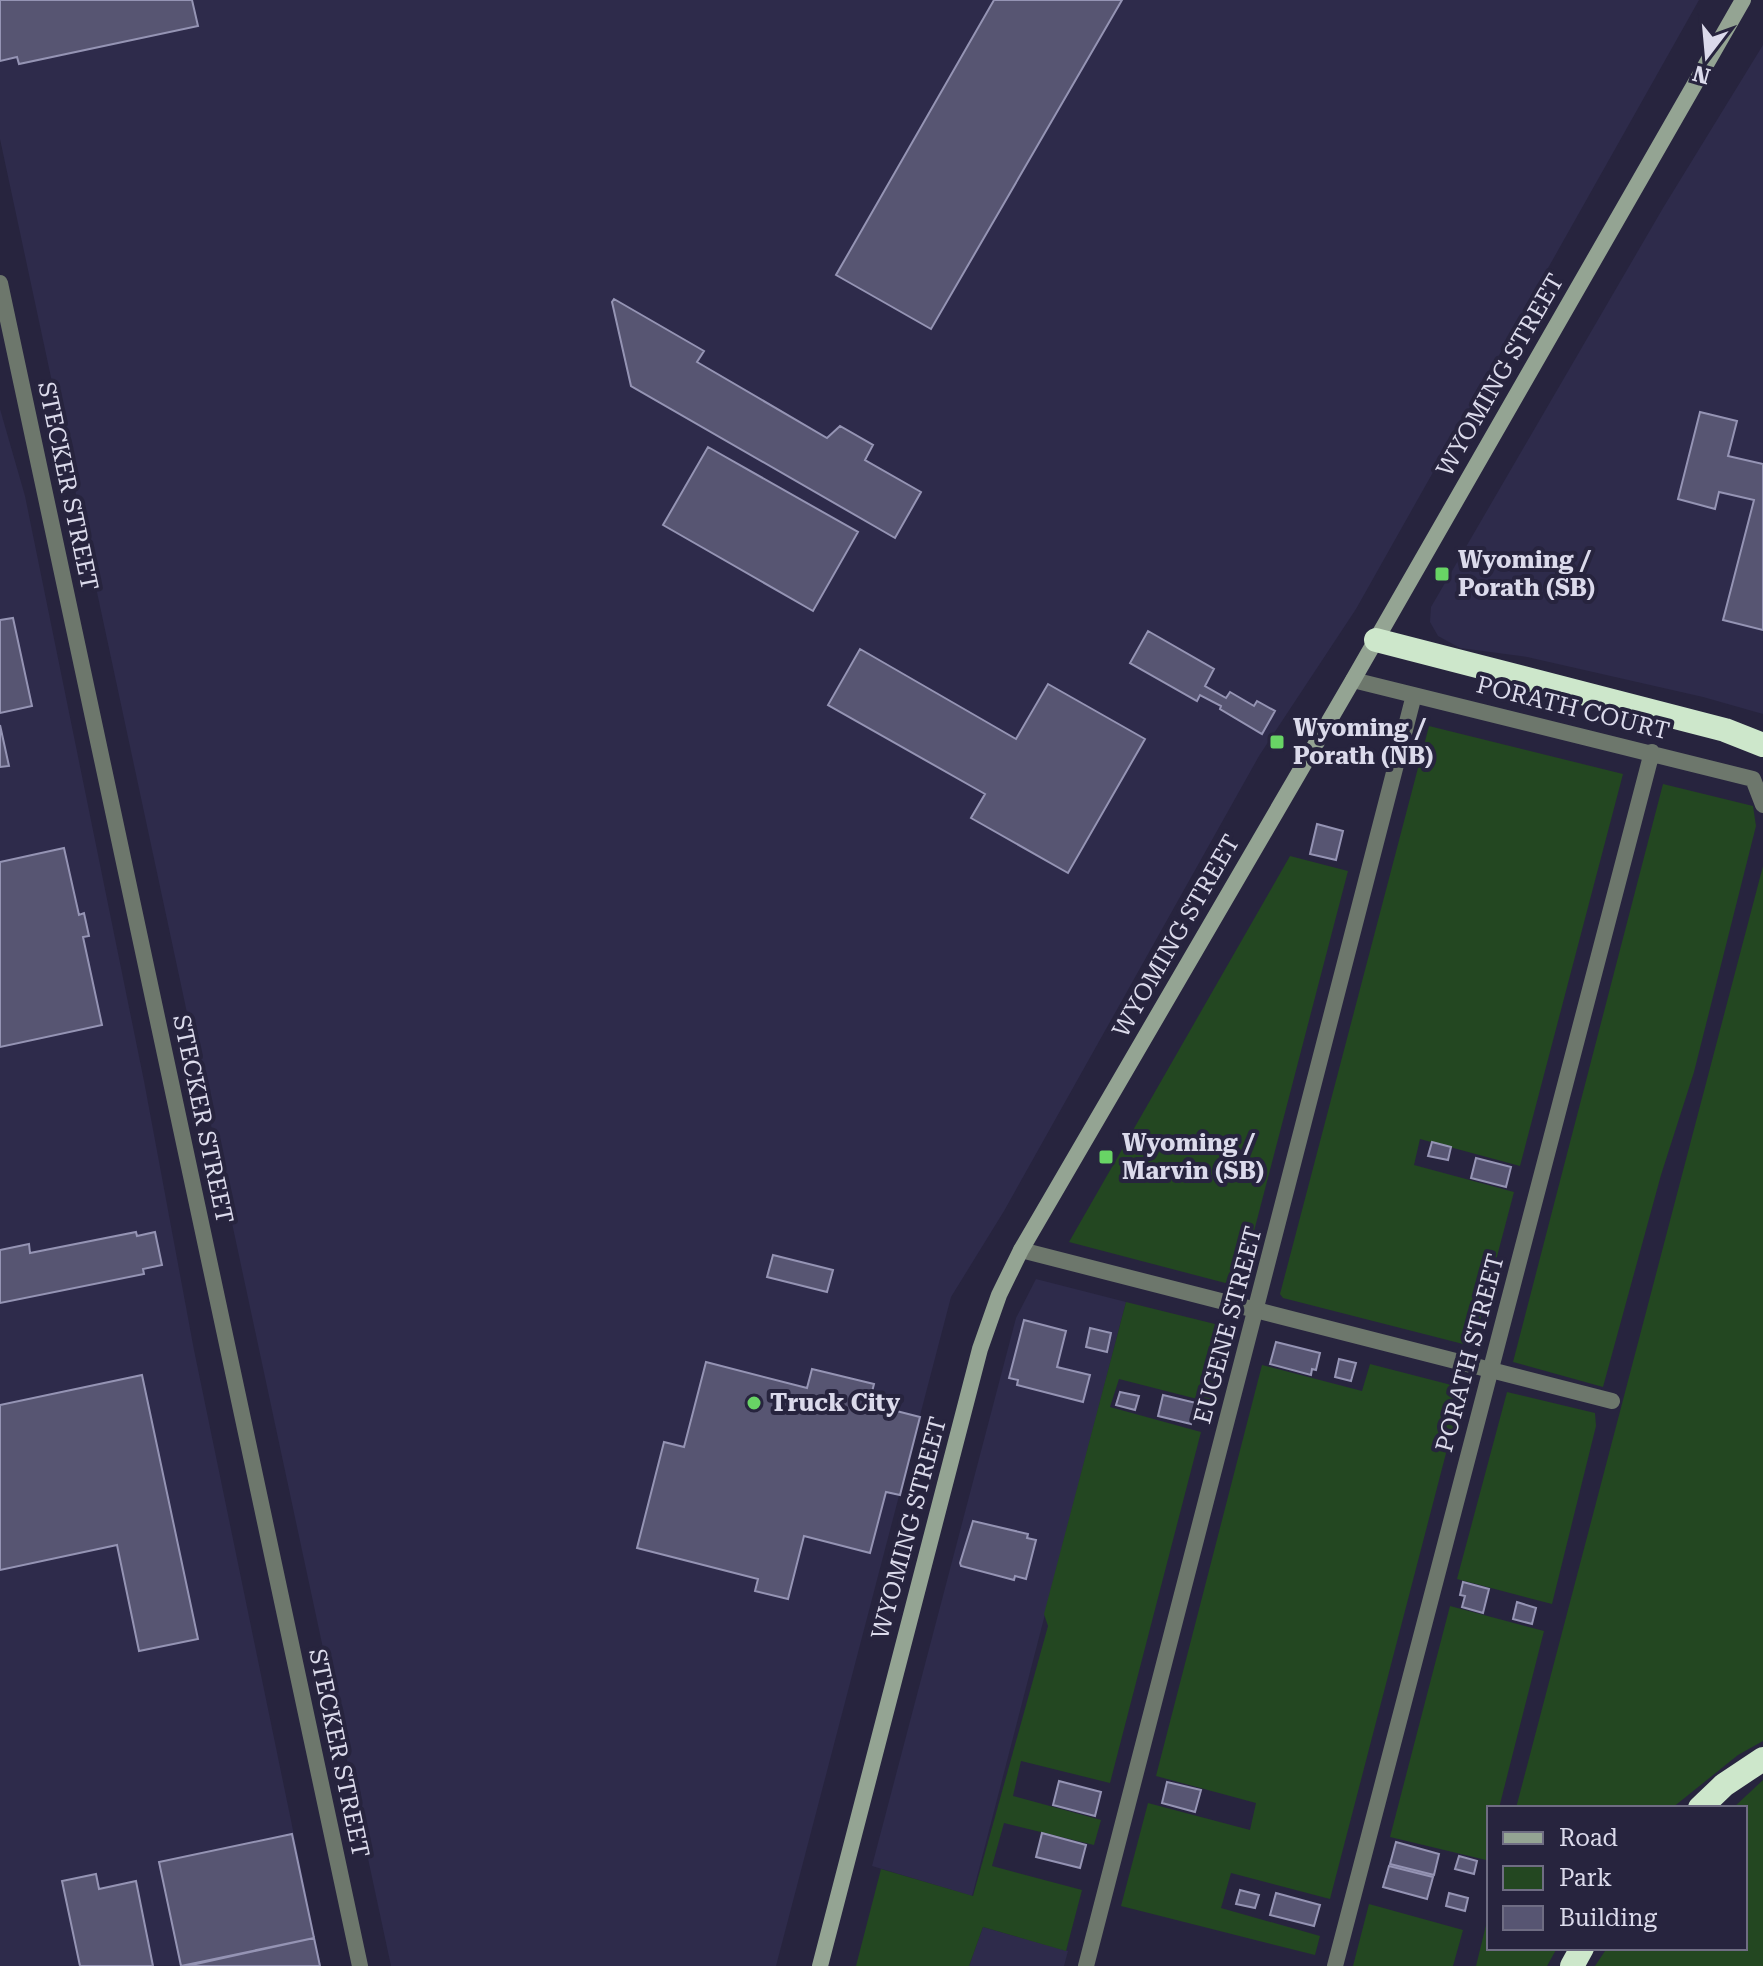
<svg xmlns="http://www.w3.org/2000/svg" width="1763" height="1966" viewBox="0 0 1763 1966" font-family="'Roboto Serif',serif">
  <rect width="100%" height="100%" fill="#27243e"/>
  <path fill="#2e2b4b" d="M 0,0 L 1699,0 L 1356,609 L 1259,756 L 1004,1211 L 951,1297 L 776,1966 L 391,1966 L 0,139 Z
    M 1763,45 L 1763,714 L 1703,697 L 1527,657 L 1460,648 L 1438,636 L 1430,622 L 1431,607 L 1663,208 Z
    M 0,409 L 25,496 L 144,1081 L 194,1350 L 321,1966 L 0,1966 Z
    M 1036,1279 L 1126,1302 L 972,1896 L 872,1866 L 1016,1318 Z
    M 983,1927 L 1068,1951 L 1064,1966 L 969,1966 Z"/>
  <path fill="#234721" d="M 1429,726 L 1623,774 L 1520,1166 L 1420,1139 L 1414,1165 L 1514,1192 L 1475,1340 L 1467,1345 L 1283,1298 L 1280,1294 Z
    M 1663,784 L 1753,806 L 1756,826 L 1694,1072 L 1661,1175 L 1603,1387 L 1513,1362 Z
    M 1290,856 L 1348,871 L 1241,1281 L 1233,1285 L 1069,1242 Z
    M 1763,866 L 1763,1741 L 1738,1755 L 1672,1808 L 1516,1808 Z
    M 1126,1302 L 1223,1326 L 1227,1334 L 1209,1402 L 1119,1379 L 1110,1407 L 1201,1432 L 1110,1783 L 1021,1761 L 1013,1796 L 1101,1820 L 1094,1845 L 1004,1823 L 992,1866 L 1082,1890 L 1066,1951 L 983,1927 L 969,1966 L 856,1966 L 881,1869 L 973,1896 L 1048,1626 L 1044,1614 Z
    M 1370,1364 L 1463,1388 L 1330,1899 L 1231,1873 L 1221,1908 L 1320,1936 L 1315,1955 L 1121,1906 L 1148,1803 L 1250,1830 L 1256,1803 L 1156,1776 L 1262,1365 L 1362,1391 Z
    M 1507,1392 L 1595,1413 L 1596,1426 L 1552,1604 L 1457,1579 Z
    M 1450,1606 L 1544,1631 L 1499,1808 L 1489,1808 L 1489,1847 L 1486,1860 L 1390,1837 Z
    M 1763,1780 L 1763,1966 L 1595,1966 L 1607,1948 L 1745,1948 L 1745,1808 L 1733,1808 Z
    M 1369,1904 L 1463,1930 L 1453,1966 L 1353,1966 Z
    M 1489,1913 L 1489,1948 L 1557,1948 L 1547,1966 L 1476,1966 Z"/>
  <path fill="#575572" stroke="#9594b4" stroke-width="2" d="M 0,0 L 192,0 L 198,26 L 19,64 L 17,57 L 0,61 Z
    M 994,0 L 1122,0 L 931,329 L 836,275 Z
    M 614,299 L 704,351 L 697,362 L 827,438 L 840,426 L 873,445 L 865,460 L 921,492 L 895,538 L 631,386 L 612,302 Z
    M 1700,412 L 1737,421 L 1728,456 L 1763,464 L 1763,630 L 1723,620 L 1754,500 L 1719,492 L 1715,509 L 1678,499 Z
    M 708,447 L 858,532 L 813,611 L 663,525 Z
    M 13,618 L 32,706 L 0,713 L 0,620 Z
    M 1148,631 L 1214,669 L 1205,686 L 1226,698 L 1230,692 L 1254,706 L 1257,701 L 1275,711 L 1262,734 L 1220,709 L 1221,706 L 1200,695 L 1197,701 L 1130,663 Z
    M 860,649 L 1016,739 L 1048,684 L 1145,739 L 1068,873 L 971,818 L 985,794 L 828,705 Z
    M 0,725 L 9,766 L 0,767 Z
    M 1317,824 L 1343,831 L 1336,860 L 1310,854 Z
    M 64,848 L 79,915 L 84,913 L 89,936 L 83,937 L 102,1025 L 0,1047 L 0,862 Z
    M 1432,1142 L 1451,1147 L 1448,1160 L 1428,1156 Z
    M 1476,1158 L 1511,1167 L 1506,1187 L 1471,1178 Z
    M 136,1232 L 137,1236 L 155,1232 L 162,1265 L 143,1269 L 144,1274 L 0,1303 L 0,1250 L 29,1244 L 30,1253 Z
    M 773,1255 L 833,1270 L 827,1292 L 767,1277 Z
    M 1024,1320 L 1066,1331 L 1057,1367 L 1090,1375 L 1083,1402 L 1017,1385 L 1018,1380 L 1009,1378 Z
    M 1090,1328 L 1111,1333 L 1107,1352 L 1086,1347 Z
    M 1276,1342 L 1320,1353 L 1316,1370 L 1312,1369 L 1311,1375 L 1270,1364 Z
    M 1339,1359 L 1356,1363 L 1351,1381 L 1335,1377 Z
    M 706,1362 L 807,1388 L 812,1369 L 874,1384 L 869,1404 L 920,1417 L 900,1495 L 886,1492 L 870,1553 L 804,1536 L 788,1599 L 755,1591 L 758,1579 L 637,1548 L 664,1442 L 684,1447 Z
    M 142,1375 L 198,1639 L 139,1651 L 117,1545 L 0,1570 L 0,1405 Z
    M 1120,1392 L 1139,1396 L 1135,1410 L 1116,1405 Z
    M 1163,1395 L 1196,1403 L 1191,1424 L 1158,1416 Z
    M 973,1521 L 1028,1534 L 1027,1538 L 1036,1540 L 1026,1579 L 1015,1576 L 1014,1580 L 961,1566 L 960,1563 Z
    M 1463,1582 L 1489,1589 L 1483,1613 L 1462,1607 L 1465,1596 L 1460,1595 Z
    M 1517,1602 L 1536,1608 L 1532,1624 L 1513,1619 Z
    M 1059,1781 L 1101,1792 L 1095,1816 L 1053,1805 Z
    M 1167,1782 L 1201,1790 L 1195,1812 L 1162,1803 Z
    M 1042,1833 L 1086,1845 L 1080,1868 L 1036,1857 Z
    M 292,1834 L 314,1938 L 181,1966 L 159,1862 Z
    M 1396,1842 L 1439,1854 L 1434,1875 L 1390,1864 Z
    M 1459,1856 L 1477,1861 L 1474,1874 L 1455,1869 Z
    M 1389,1866 L 1433,1877 L 1427,1899 L 1383,1887 Z
    M 96,1874 L 99,1889 L 136,1881 L 153,1966 L 80,1966 L 62,1881 Z
    M 1240,1890 L 1259,1895 L 1255,1908 L 1236,1904 Z
    M 1276,1893 L 1320,1905 L 1314,1926 L 1270,1915 Z
    M 1449,1893 L 1468,1898 L 1465,1911 L 1446,1906 Z
    M 314,1938 L 320,1966 L 187,1966 Z"/>
  <g fill="none" stroke-linecap="round" stroke-linejoin="round">
    <path stroke="#6d776c" stroke-width="16" d="M 0,283 L 360,1966
      M 1353,680 L 1753,779 L 1763,805
      M 1021,1250 L 1612,1401
      M 1086,1966 L 1414,695
      M 1335,1966 L 1652,752"/>
    <path stroke="#94a493" stroke-width="16" d="M 820,1966 L 980,1349 L 999,1295 L 1021,1250 L 1353,680 L 1743,0"/>
    <path stroke="#cde7cb" stroke-width="24" d="M 1376,640 L 1725,730 L 1763,745
      M 1700,1808 L 1724,1785 L 1763,1759
      M 1572,1966 L 1582,1948"/>
  </g>
  <g fill="#68d465" stroke="#27243e" stroke-width="3">
    <rect x="1434" y="566" width="16" height="16" rx="4"/>
    <rect x="1269" y="734" width="16" height="16" rx="4"/>
    <rect x="1098" y="1149" width="16" height="16" rx="4"/>
    <circle cx="754" cy="1403" r="8"/>
  </g>
  <g text-anchor="middle" stroke-width="8" stroke-linejoin="round" paint-order="stroke">
    <g font-size="24" fill="#dbdaeb" stroke="#27243e">
      <text transform="translate(1500 375) rotate(-60)" y="8">WYOMING STREET</text>
      <text transform="translate(68 486) rotate(78)" y="8">STECKER STREET</text>
      <text transform="translate(1573 708) rotate(14)" y="8">PORATH COURT</text>
      <text transform="translate(1176 936) rotate(-60)" y="8">WYOMING STREET</text>
      <text transform="translate(203 1119) rotate(78)" y="8">STECKER STREET</text>
      <text transform="translate(1228 1325) rotate(-75)" y="8">EUGENE STREET</text>
      <text transform="translate(1470 1353) rotate(-75)" y="8">PORATH STREET</text>
      <text transform="translate(909 1528) rotate(-75)" y="8">WYOMING STREET</text>
      <text transform="translate(339 1753) rotate(78)" y="8">STECKER STREET</text>
    </g>
    <g font-size="24" font-weight="bold" fill="#dbdaeb" stroke="#27243e" text-anchor="start">
      <text x="1458" y="568">Wyoming /<tspan x="1458" dy="28">Porath (SB)</tspan></text>
      <text x="1293" y="736">Wyoming /<tspan x="1293" dy="28">Porath (NB)</tspan></text>
      <text x="1122" y="1151">Wyoming /<tspan x="1122" dy="28">Marvin (SB)</tspan></text>
      <text x="770" y="1411">Truck City</text>
    </g>
  </g>
  <rect x="1487" y="1806" width="260" height="144" fill="#27243e" stroke="#6f6d83" stroke-width="2"/>
  <rect x="1503" y="1832" width="40" height="12" fill="#94a493" stroke="#6f6d83" stroke-width="2"/>
  <text x="1559" y="1846" font-size="24" fill="#dbdaeb">Road</text>
  <rect x="1503" y="1866" width="40" height="24" fill="#234721" stroke="#6f6d83" stroke-width="2"/>
  <text x="1559" y="1886" font-size="24" fill="#dbdaeb">Park</text>
  <rect x="1503" y="1906" width="40" height="24" fill="#575572" stroke="#6f6d83" stroke-width="2"/>
  <text x="1559" y="1926" font-size="24" fill="#dbdaeb">Building</text>
  <g transform="translate(1707 56) rotate(196)" stroke="#27243e" stroke-width="6" paint-order="stroke">
  <path d="M0-6L14 30L0 20L-14 30Z" fill="#dbdaeb"/>
  <text y="-12" font-size="22" font-weight="bold" text-anchor="middle" fill="#dbdaeb">N</text>
  </g>
</svg>
